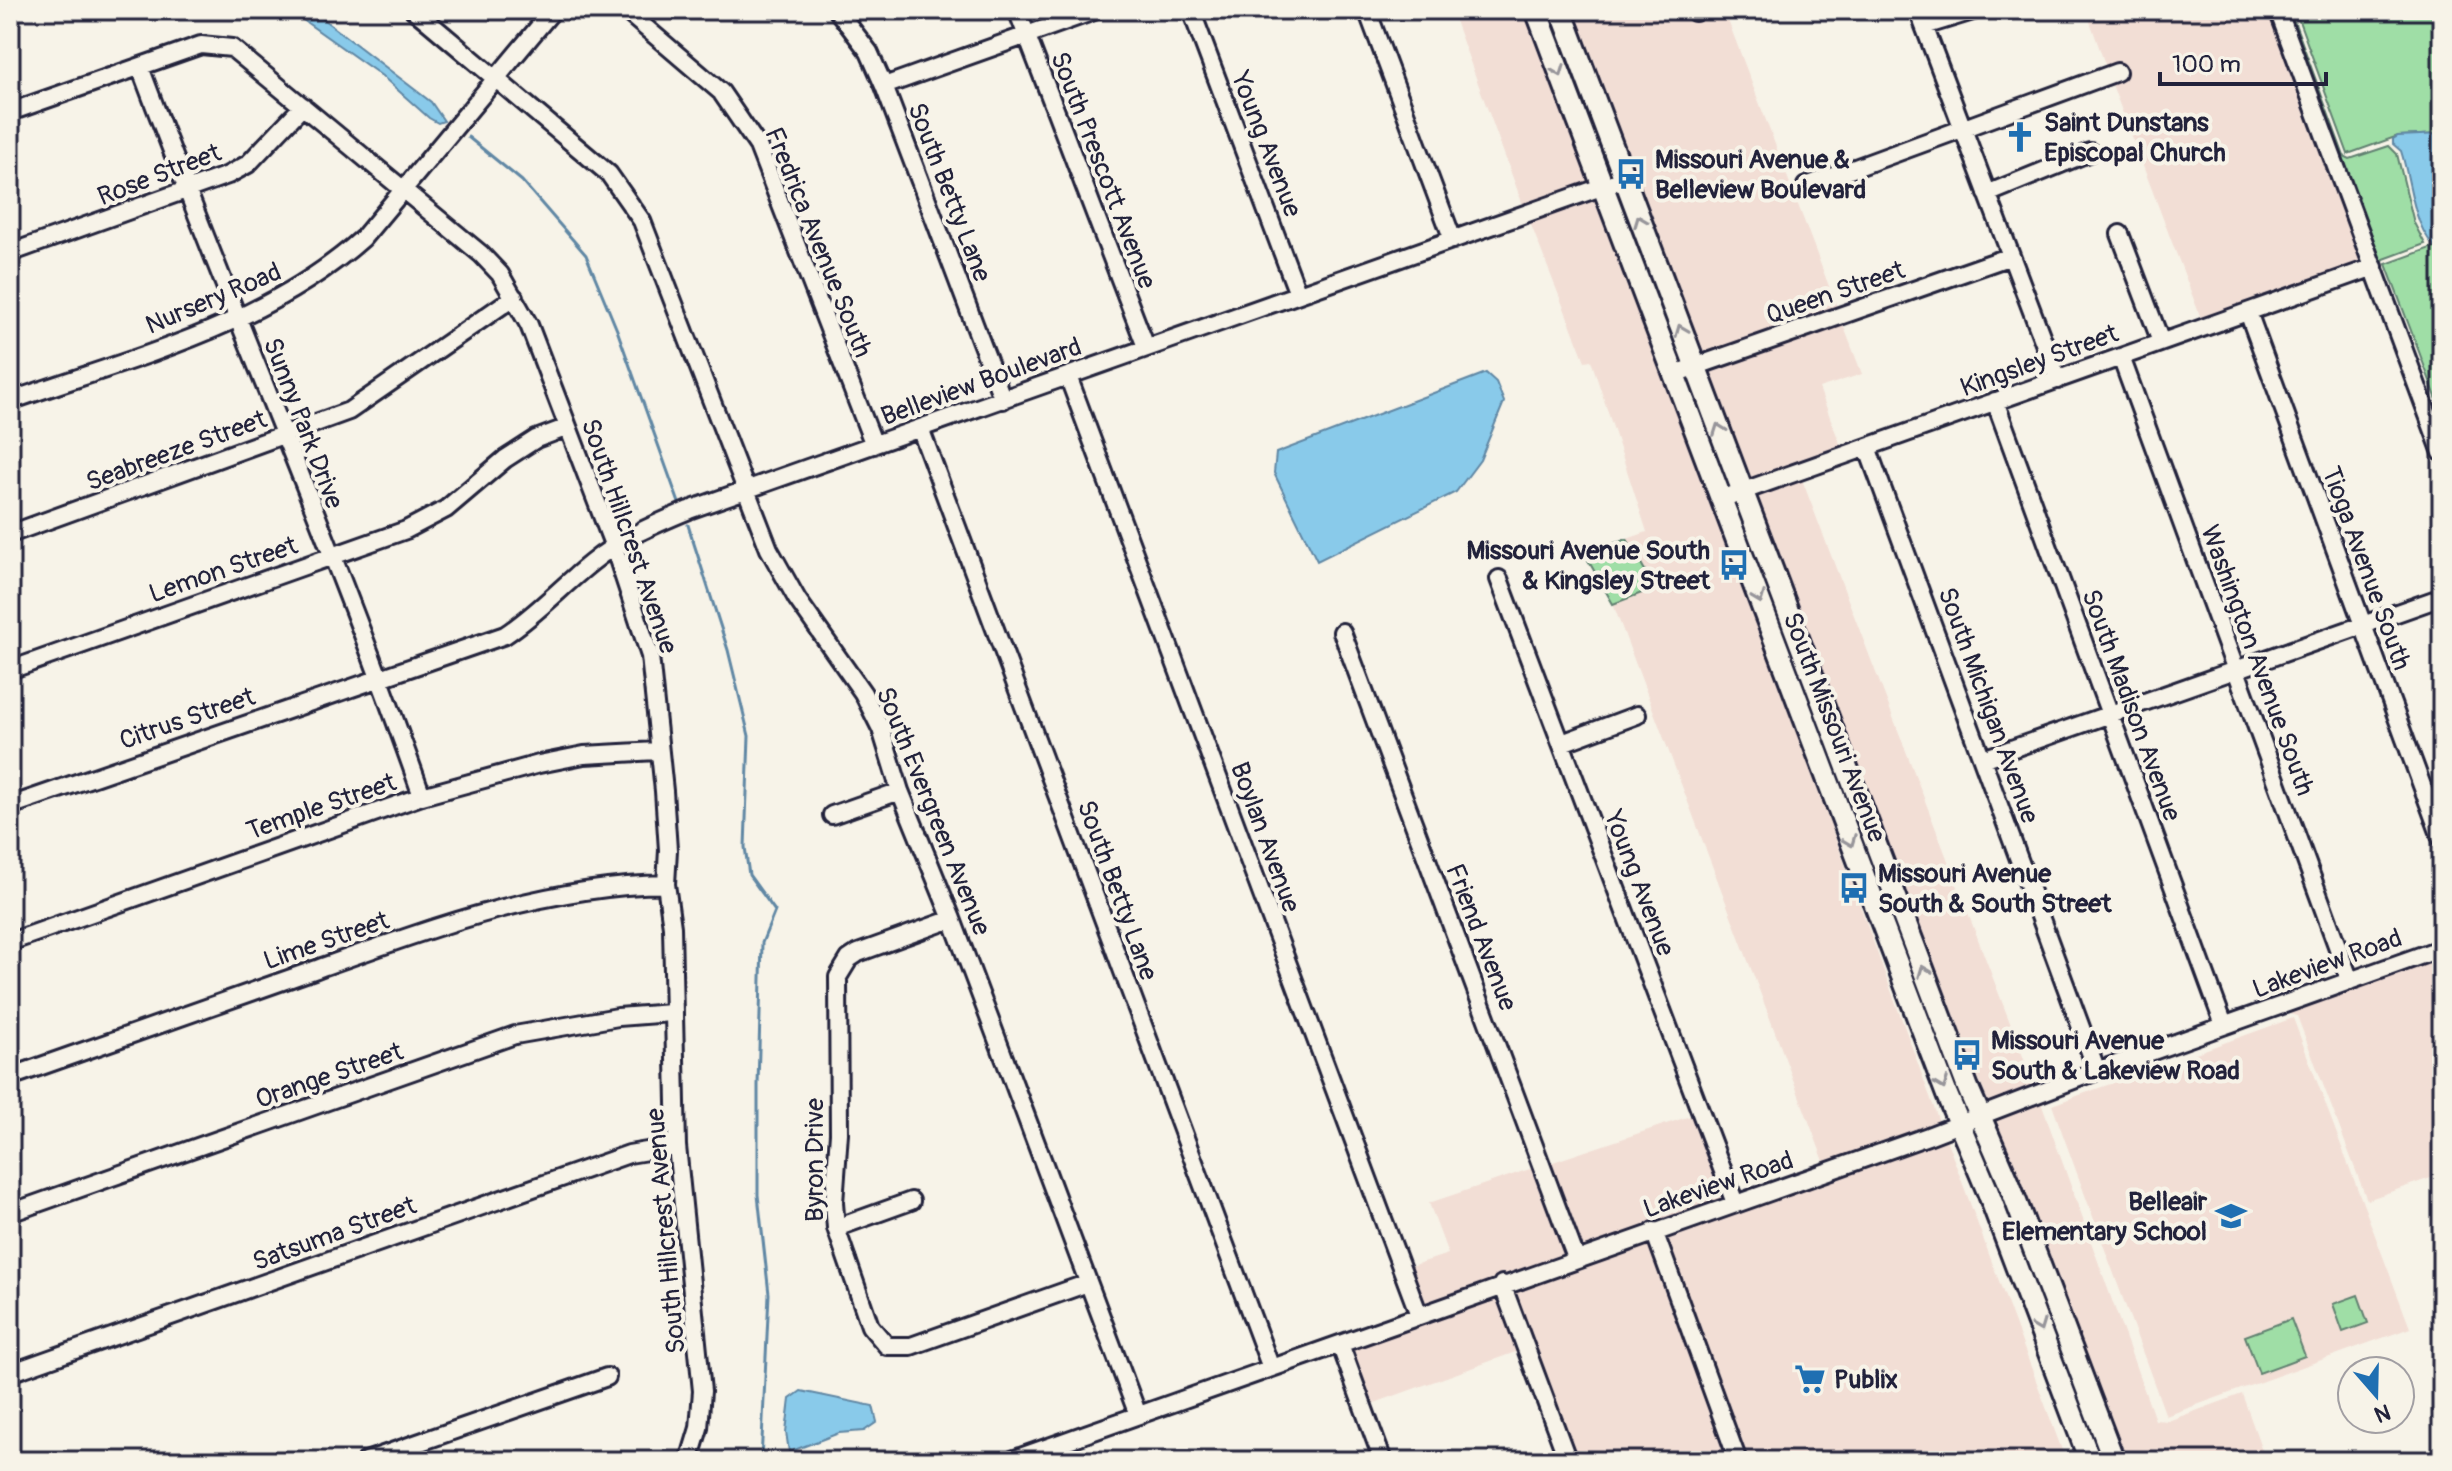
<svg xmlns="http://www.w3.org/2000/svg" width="2452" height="1471" viewBox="0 0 2452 1471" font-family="Pangolin,sans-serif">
  <rect width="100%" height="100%" fill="#f7f3e8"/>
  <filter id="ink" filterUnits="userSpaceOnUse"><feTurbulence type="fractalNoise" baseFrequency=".0125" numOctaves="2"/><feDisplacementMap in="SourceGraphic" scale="16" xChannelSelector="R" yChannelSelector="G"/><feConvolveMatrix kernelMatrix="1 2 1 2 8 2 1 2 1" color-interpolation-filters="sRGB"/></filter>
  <g filter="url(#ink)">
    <path fill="#f2ded5" d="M 1451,10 L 1530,10 L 1595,183 L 1524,208 Z
      M 1572,10 L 1689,10 L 1693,19 L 1703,16 L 1701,10 L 1724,10 L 1838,310 L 1701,358 Z
      M 2086,10 L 2272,10 L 2366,263 L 2202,321 L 2111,82 L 2125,75 L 2120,64 L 2107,70 Z
      M 1600,195 L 1940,1124 L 1739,1195 L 1825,1164 L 1613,604 L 1655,588 L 1627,539 L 1647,532 L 1591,360 L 1585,361 L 1529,220 Z
      M 1842,322 L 1862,374 L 1819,388 L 1842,449 L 1749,482 L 1705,370 Z
      M 1801,477 L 2035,1088 L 1989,1105 L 1753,494 Z
      M 2442,955 L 2442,1121 L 2438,1123 L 2442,1135 L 2442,1174 L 2367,1200 L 2297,1016 L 2282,1012 Z
      M 2293,1018 L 2410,1328 L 2166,1416 L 2052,1105 Z
      M 2040,1100 L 2155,1420 L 2168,1421 L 2242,1394 L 2266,1461 L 2120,1461 L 1993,1118 Z
      M 1696,1114 L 1728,1199 L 1580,1250 L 1547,1164 Z
      M 1945,1136 L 2066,1461 L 1744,1461 L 1662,1235 Z
      M 1536,1167 L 1569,1254 L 1422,1307 L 1408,1267 L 1448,1254 L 1429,1203 Z
      M 1651,1239 L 1732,1461 L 1574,1461 L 1510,1288 Z
      M 1499,1292 L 1521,1350 L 1369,1405 L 1348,1348 Z"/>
    <path fill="#9fdea6" stroke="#608070" stroke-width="2" d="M 2290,10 L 2344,156 L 2350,159 L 2389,146 L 2397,154 L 2414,223 L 2425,244 L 2384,259 L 2382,266 L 2442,435 Z
      M 2295,10 L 2442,10 L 2442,134 L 2398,136 L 2348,154 Z
      M 2433,247 L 2442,253 L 2442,413 L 2386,264 Z
      M 1627,539 L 1655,588 L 1613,604 L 1584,553 Z
      M 2358,1295 L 2368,1323 L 2343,1332 L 2333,1304 Z
      M 2291,1319 L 2305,1356 L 2259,1373 L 2245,1336 Z"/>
    <path fill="#89caea" stroke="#6087a4" stroke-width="2" d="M 289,10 L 310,10 L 319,16 L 431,102 L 444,121 L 438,123 L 429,118 L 382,76 Z
      M 2442,134 L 2442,253 C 2412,232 2412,184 2401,151 L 2393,144 L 2393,139 L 2398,136 Z
      M 1486,373 L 1496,382 L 1504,402 L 1480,460 L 1456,492 L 1317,561 L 1274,473 L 1276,453 Z
      M 801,1391 L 873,1406 L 877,1422 L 864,1431 L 839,1433 L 789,1452 L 786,1432 L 790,1399 Z"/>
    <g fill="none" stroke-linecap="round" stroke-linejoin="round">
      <path stroke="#6087a4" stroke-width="3" d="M 468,137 L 522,181 L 586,255 L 617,330 L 679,503
        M 688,525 L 728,650 L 749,736 L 745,847 L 749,875 L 775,911 L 762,943 L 758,1085 L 758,1195 L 769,1294 L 761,1461"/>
      <defs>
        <path id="minor" d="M 414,10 L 609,174 L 642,221 L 769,549 L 797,599 L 863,693 L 881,729 L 900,791 L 952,919 L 1138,1415
          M 625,10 L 721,92 L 758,146 L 874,445
          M 837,10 L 869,52 L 884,86 L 1003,400
          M 1017,10 L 1146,347
          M 1191,10 L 1298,294
          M 1367,10 L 1453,240
          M 1695,10 L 1695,12
          M 1918,10 L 2058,380
          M 2278,10 L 2442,453
          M 1924,26 L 1976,10
          M 140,67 C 231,311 336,550 422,796
          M 884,86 L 1097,10
          M 10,112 L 201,45 L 232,48 L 481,254 L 500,274 L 529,325 L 614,547 L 650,656 L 664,791 L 668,850 L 666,884 L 672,927 L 677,1146 L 702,1391 L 699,1428 L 689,1461
          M 1806,186 L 2117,72
          M 1987,194 L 2090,152
          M 2120,234 L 2161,342
          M 10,253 L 228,175 L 248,164 L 303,106
          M 2248,312 L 2442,840
          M 2121,357 L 2350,981
          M 1674,374 L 2011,256
          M 1068,376 L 1419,1315
          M 10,401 C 132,358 265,326 363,238 L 553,10
          M 1995,401 L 2224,1025
          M 920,428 L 1271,1368
          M 1867,447 L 2097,1071
          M 1721,499 L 2374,267
          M 10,534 L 349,411 L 514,297
          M 1499,579 L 1735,1203
          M 1342,632 L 1576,1258
          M 10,670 L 406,530 L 446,509 L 505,459 L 536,439 L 568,427
          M 1562,743 L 1637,715
          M 1983,759 L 2442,597
          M 10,806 L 505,635 C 537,614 561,587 591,563 C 620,539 655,524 689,510 L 1624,179
          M 832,815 L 900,791
          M 952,919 L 858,953 L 849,959 L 838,977 L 839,1133 L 834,1203 L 836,1228 L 870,1326 L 887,1346 L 911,1346 L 1088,1283
          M 10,942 L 422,796 L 539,764 L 584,755 L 657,751
          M 10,1077 C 111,1042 212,1006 314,970 C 429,929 542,886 666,884
          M 10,1213 L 515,1035 L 618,1017 L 671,1013
          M 836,1228 L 911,1201
          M 1654,1231 L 1738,1461
          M 1502,1284 L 1568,1461
          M 1340,1344 L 1383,1461
          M 10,1373 L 629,1154 L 677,1146
          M 366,1461 L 607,1377
          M 1009,1461 L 1928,1136 L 2097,1071 L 2442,948"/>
        <path id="major" d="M 1536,10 L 1947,1095 L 1988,1192 L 2090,1461
          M 1561,10 L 1968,1088 L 2009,1183 L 2114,1461"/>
      </defs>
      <use href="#minor" stroke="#22223b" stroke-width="22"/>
      <use href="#major" stroke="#22223b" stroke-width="26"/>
      <use href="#minor" stroke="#f7f3e8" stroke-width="16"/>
      <use href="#major" stroke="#f7f3e8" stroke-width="20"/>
    </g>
    <defs><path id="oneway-chevron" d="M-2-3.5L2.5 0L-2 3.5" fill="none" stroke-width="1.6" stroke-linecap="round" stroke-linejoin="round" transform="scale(2)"/></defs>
    <g stroke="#97959a">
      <use href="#oneway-chevron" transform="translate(1559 71) rotate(69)"/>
      <use href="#oneway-chevron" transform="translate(1640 221) rotate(-111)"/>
      <use href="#oneway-chevron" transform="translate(1681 330) rotate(-112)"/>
      <use href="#oneway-chevron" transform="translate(1719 429) rotate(-110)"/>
      <use href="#oneway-chevron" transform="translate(1759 598) rotate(69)"/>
      <use href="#oneway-chevron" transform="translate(1850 841) rotate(69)"/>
      <use href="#oneway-chevron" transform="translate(1924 971) rotate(-111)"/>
      <use href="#oneway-chevron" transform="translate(1942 1084) rotate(69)"/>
      <use href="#oneway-chevron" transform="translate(2039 1326) rotate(69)"/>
    </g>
  </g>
  <defs>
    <symbol id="church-bare" viewBox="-9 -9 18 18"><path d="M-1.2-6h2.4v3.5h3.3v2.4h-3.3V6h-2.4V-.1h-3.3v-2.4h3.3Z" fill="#1f6fb2" stroke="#f7f3e8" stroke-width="2.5" paint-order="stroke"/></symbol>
    <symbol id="bus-bare" viewBox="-9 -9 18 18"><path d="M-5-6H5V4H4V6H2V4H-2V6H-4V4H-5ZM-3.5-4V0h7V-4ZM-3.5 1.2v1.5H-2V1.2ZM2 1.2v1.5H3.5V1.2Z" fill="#1f6fb2" stroke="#f7f3e8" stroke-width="2.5" paint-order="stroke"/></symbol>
    <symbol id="school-bare" viewBox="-9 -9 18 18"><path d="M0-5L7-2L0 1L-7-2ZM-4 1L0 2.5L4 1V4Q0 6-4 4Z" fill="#1f6fb2" stroke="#f7f3e8" stroke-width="2.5" paint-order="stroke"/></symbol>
    <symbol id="supermarket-bare" viewBox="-9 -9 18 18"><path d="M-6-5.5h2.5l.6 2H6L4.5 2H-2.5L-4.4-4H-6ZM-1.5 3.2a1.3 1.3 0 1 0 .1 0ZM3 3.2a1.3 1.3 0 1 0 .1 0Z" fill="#1f6fb2" stroke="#f7f3e8" stroke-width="2.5" paint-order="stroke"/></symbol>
  </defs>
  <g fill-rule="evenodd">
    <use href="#church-bare" x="1998" y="115" width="44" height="44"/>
    <use href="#bus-bare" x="1609" y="152" width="44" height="44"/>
    <use href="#bus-bare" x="1712" y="543" width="44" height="44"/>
    <use href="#bus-bare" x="1832" y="866" width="44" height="44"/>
    <use href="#bus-bare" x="1945" y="1033" width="44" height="44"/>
    <use href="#school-bare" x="2209" y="1194" width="44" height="44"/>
    <use href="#supermarket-bare" x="1788" y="1357" width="44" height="44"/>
  </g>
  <g text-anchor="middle" stroke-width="8" stroke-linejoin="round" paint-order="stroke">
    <g font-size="26" font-weight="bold" fill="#22223b" stroke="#f7f3e8" text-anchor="start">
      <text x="2044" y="131">Saint Dunstans<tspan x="2044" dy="30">Episcopal Church</tspan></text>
      <text x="1655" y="168">Missouri Avenue &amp;<tspan x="1655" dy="30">Belleview Boulevard</tspan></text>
      <text x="1710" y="559" text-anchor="end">Missouri Avenue South<tspan x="1710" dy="30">&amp; Kingsley Street</tspan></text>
      <text x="1878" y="882">Missouri Avenue<tspan x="1878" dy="30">South &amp; South Street</tspan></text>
      <text x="1991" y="1049">Missouri Avenue<tspan x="1991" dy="30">South &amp; Lakeview Road</tspan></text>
      <text x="2207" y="1210" text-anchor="end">Belleair<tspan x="2207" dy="30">Elementary School</tspan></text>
      <text x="1834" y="1388">Publix</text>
    </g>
    <g font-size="26" fill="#22223b" stroke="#f7f3e8">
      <text transform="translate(1267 144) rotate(69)" y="9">Young Avenue</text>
      <text transform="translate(1104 170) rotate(69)" y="9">South Prescott Avenue</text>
      <text transform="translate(159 174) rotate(-21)" y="9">Rose Street</text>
      <text transform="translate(950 192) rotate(69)" y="9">South Betty Lane</text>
      <text transform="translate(819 242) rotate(68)" y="9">Fredrica Avenue South</text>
      <text transform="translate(1835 292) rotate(-19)" y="9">Queen Street</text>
      <text transform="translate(213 298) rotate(-23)" y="9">Nursery Road</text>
      <text transform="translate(2039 360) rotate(-20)" y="9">Kingsley Street</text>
      <text transform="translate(981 381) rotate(-20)" y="9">Belleview Boulevard</text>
      <text transform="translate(304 423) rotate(69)" y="9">Sunny Park Drive</text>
      <text transform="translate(176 450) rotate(-20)" y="9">Seabreeze Street</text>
      <text transform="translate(630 536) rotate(71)" y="9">South Hillcrest Avenue</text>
      <text transform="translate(2367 568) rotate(70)" y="9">Tioga Avenue South</text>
      <text transform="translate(223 569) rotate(-19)" y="9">Lemon Street</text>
      <text transform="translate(2258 660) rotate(70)" y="9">Washington Avenue South</text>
      <text transform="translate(1989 705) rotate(70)" y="9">South Michigan Avenue</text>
      <text transform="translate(2132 705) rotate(70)" y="9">South Madison Avenue</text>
      <text transform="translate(187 718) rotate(-19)" y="9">Citrus Street</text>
      <text transform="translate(1835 727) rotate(69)" y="9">South Missouri Avenue</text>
      <text transform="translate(321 806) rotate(-19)" y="9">Temple Street</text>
      <text transform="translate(934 811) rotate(68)" y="9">South Evergreen Avenue</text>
      <text transform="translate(1266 837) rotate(70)" y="9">Boylan Avenue</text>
      <text transform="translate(1640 883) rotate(69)" y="9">Young Avenue</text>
      <text transform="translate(1118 890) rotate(70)" y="9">South Betty Lane</text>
      <text transform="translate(1482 937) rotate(69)" y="9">Friend Avenue</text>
      <text transform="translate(326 940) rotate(-19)" y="9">Lime Street</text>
      <text transform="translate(2327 963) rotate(-20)" y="9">Lakeview Road</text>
      <text transform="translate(329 1075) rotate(-19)" y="9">Orange Street</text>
      <text transform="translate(814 1160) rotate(-90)" y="9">Byron Drive</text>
      <text transform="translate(1718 1184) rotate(-19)" y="9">Lakeview Road</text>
      <text transform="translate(665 1231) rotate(-95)" y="9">South Hillcrest Avenue</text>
      <text transform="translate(334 1233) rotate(-20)" y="9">Satsuma Street</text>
    </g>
  </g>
  <rect width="2452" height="1471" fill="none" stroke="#f7f3e8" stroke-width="40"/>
  <rect x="20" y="20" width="2412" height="1431" fill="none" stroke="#22223b" stroke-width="3" filter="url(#ink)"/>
  <g transform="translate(2376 1395) rotate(160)"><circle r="38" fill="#f7f3e8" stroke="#a29fa3" stroke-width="2"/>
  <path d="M0-6L14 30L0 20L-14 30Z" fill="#1f6fb2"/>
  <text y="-12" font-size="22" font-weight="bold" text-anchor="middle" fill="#22223b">N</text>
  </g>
  <path d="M2160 72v12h166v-12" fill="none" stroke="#22223b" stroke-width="4"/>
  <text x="2172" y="72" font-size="24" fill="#22223b" stroke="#f7f3e8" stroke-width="6" paint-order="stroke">100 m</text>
</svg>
